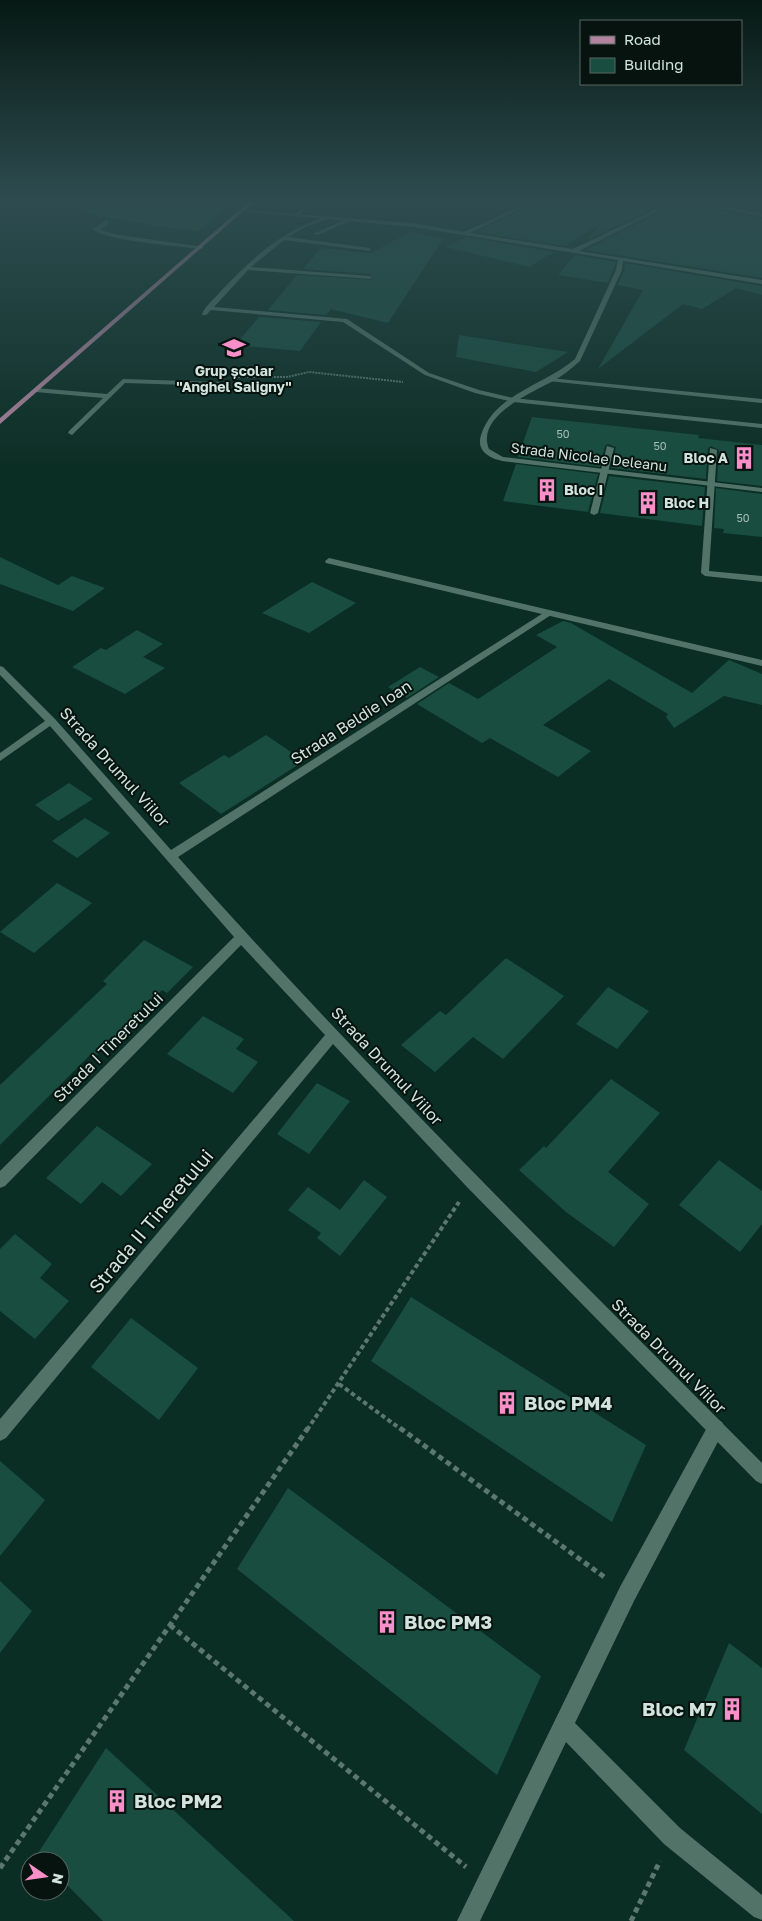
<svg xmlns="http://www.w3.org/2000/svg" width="762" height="1921" viewBox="0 0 762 1921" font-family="'Golos Text',sans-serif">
  <rect width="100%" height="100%" fill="#0b2e24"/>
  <path fill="#184d3f" d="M 88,200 L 235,200 L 198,231 L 161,227 L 86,213 Z
    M 541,200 L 671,200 L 587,240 L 602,223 L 564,246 L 476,232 Z
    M 736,200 L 762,200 L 762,211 L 727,206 Z
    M 680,202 L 762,219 L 762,278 L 585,250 Z
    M 410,232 L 443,239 L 388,323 L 331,309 L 326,315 L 268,310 L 297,275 L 373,280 L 370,274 L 303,269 L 321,248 L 371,253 Z
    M 466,237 L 554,252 L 529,267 L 446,247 Z
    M 575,255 L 616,262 L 608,283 L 558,275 Z
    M 625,263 L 762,286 L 762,295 L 736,288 L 702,309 L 683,304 L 598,369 L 643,290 L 617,285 L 624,271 Z
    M 259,317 L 262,317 L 321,322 L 300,351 L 235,345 Z
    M 459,335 L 568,352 L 536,372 L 456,357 Z
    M 532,417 L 699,435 L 698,438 L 762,445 L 762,486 L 717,481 L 719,450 L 711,446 L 708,448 L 706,479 L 611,468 L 616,447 L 608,444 L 605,446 L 600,467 L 518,457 Z
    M 516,464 L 598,474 L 588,512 L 503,501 Z
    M 609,476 L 705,487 L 702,526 L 600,513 Z
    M 716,488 L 762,494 L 762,537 L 723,533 L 724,529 L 714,528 Z
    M 0,557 L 58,585 L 72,576 L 105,588 L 73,611 L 0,584 Z
    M 312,582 L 356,603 L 309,633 L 262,613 Z
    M 563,621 L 571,623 L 692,693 L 729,660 L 762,674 L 762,705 L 724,696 L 674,728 L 666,717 L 668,714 L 609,679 L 543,725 L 591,751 L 558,777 L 490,738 L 482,743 L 417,704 L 449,683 L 478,699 L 557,647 L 536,635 Z
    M 137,630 L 163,644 L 143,657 L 165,668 L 125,694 L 72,667 L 101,648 L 106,650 Z
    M 420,667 L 439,677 L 407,698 L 388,687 Z
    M 266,735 L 304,761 L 221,814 L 179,783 L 224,755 L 229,758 Z
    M 69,783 L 93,799 L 58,821 L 35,805 Z
    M 85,818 L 110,833 L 77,858 L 52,841 Z
    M 57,883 L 92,903 L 34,953 L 0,932 Z
    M 144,940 L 193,967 L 167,993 L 162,990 L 94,1058 L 90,1055 L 0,1145 L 0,1085 L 107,984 L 103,981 Z
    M 506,958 L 564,996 L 503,1059 L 473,1037 L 435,1072 L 401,1045 L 440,1011 L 446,1015 Z
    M 608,987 L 649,1011 L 617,1049 L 576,1024 Z
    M 203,1016 L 244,1039 L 236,1049 L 258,1062 L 233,1093 L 167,1054 Z
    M 611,1079 L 660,1113 L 608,1172 L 649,1204 L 614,1247 L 566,1212 L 519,1170 L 544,1146 L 546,1148 Z
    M 317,1083 L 350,1101 L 309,1154 L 277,1134 Z
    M 97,1126 L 152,1164 L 121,1196 L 102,1182 L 81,1204 L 46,1178 Z
    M 719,1160 L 762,1191 L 762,1224 L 740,1252 L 679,1205 Z
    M 364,1180 L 387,1197 L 340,1256 L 317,1238 L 321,1233 L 288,1210 L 308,1187 L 340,1210 Z
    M 15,1234 L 52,1264 L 40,1278 L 69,1301 L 35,1339 L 0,1311 L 0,1249 Z
    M 411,1297 L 646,1445 L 612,1522 L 371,1361 Z
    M 131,1318 L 198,1368 L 159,1420 L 91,1367 Z
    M 0,1461 L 45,1500 L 0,1556 Z
    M 288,1488 L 541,1676 L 497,1775 L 237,1569 Z
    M 0,1581 L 32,1611 L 0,1653 Z
    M 729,1643 L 762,1668 L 762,1814 L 684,1750 Z
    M 106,1748 L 294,1921 L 103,1921 L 60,1878 L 60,1861 L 33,1861 Z"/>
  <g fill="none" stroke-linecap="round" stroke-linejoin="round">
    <path stroke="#5b776e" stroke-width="2" stroke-dasharray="2 1" stroke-linecap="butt" d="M 238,377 L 287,377 L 309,372 L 403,382"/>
    <path stroke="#5b776e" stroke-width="4" stroke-dasharray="4.5 3" stroke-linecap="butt" d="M 339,1384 L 402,1430
      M 307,1430 L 459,1202"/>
    <path stroke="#5b776e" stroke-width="5" stroke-dasharray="5.5 4" stroke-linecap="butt" d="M 400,1428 L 607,1579
      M 170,1625 L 466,1867
      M 0,1868 L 308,1428
      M 631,1921 L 660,1861"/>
    <path fill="#517368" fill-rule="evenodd" d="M 309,200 L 314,200 L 298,216 L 294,216 Z
      M 329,215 L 331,218 L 305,227 L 288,237 L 369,248 L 371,251 L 284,240 L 251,267 L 370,276 L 372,279 L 248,270 L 214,307 L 347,319 L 429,373 L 479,390 L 513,398 L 762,424 L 762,428 L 513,402 L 475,393 L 425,375 L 343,322 L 211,310 L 206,315 L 202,315 C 203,308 215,298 220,292 C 254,256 282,231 329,215 Z
      M 349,218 L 354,219 L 318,235 L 313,234 Z
      M 107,220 L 109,223 L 100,230 L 119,235 L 204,247 L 201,249 C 181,246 104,241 93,229 Z
      M 550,378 L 762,399 L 762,403 L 548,381 L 548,379 Z
      M 123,379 L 219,382 L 222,384 L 219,386 L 125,383 L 72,435 L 68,433 L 69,431 L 103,398 L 36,392 L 33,390 L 36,388 L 107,394 Z
      M 607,446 L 614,448 L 598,513 L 594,515 L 590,513 Z
      M 710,448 L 717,450 L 709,571 L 762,576 L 762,582 L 705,576 L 701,573 Z
      M 329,558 L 762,660 L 762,666 L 326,563 L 325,561 Z
      M 716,1419 L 722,1422 L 725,1428 L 722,1434 L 634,1601 L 575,1723 L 680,1828 L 762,1895 L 762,1920 L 754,1917 L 664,1844 L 566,1742 L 480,1921 L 457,1921 L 620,1587 L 710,1422 Z"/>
    <path fill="#517368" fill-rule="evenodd" d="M 533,200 L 539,200 L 470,233 L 573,249 L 675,200 L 680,200 L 579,251 L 762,280 L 762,284 L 623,261 L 622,270 L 580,361 C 572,368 565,374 555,380 C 534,392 475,415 489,449 L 503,457 L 762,488 L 762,492 L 502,461 C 489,458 476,451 481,435 C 494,394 545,385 575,359 L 616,270 L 618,260 L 413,227 L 240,211 L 242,210 L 413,223 L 464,232 Z
      M 681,200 L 762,213 L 762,217 L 683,201 Z
      M 548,610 L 553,613 L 551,615 L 178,857 C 364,1067 564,1264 762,1463 L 762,1484 L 756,1481 L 467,1187 L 333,1044 L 6,1438 L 0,1441 L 0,1419 L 325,1035 L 241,945 L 5,1186 L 0,1188 L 0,1171 L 234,937 L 50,726 L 0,761 L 0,753 L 45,721 L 0,675 L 0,666 L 3,667 L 55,719 L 171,850 Z"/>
    <path fill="#b0849f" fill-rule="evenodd" d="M 251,200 L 256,200 L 0,424 L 0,418 Z"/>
  </g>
  <linearGradient id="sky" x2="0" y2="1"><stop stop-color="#061914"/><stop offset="0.43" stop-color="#2e4c50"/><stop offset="1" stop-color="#2e4c50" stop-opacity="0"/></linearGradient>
  <rect width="762" height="469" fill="url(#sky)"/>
  <defs>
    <symbol id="university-bare" viewBox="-9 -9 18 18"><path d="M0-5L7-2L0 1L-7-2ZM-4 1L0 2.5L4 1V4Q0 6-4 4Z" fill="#f98fc9" stroke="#06130f" stroke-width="2.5" paint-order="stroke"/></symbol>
    <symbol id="building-bare" viewBox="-9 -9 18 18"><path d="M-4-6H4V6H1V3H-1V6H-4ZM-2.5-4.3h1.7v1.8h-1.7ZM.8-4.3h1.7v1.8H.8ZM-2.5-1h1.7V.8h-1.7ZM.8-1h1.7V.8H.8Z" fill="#f98fc9" stroke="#06130f" stroke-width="2.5" paint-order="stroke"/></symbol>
  </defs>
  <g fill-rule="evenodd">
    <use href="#university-bare" x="218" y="332" width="32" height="32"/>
    <use href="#building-bare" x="728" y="442" width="32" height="32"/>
    <use href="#building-bare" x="531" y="474" width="32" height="32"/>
    <use href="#building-bare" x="632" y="487" width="32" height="32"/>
    <use href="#building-bare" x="491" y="1387" width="32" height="32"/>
    <use href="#building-bare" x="371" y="1606" width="32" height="32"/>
    <use href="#building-bare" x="716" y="1693" width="32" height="32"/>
    <use href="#building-bare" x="101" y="1785" width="32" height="32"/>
  </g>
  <g text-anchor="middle" stroke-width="4" stroke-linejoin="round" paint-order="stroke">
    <g font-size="11" fill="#a4beb6">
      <text x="563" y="438">50</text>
      <text x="660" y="450">50</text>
      <text x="743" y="522">50</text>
    </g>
    <g font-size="14" font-weight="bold" fill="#d2e4dd" stroke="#06130f" text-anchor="start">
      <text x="234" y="376" text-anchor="middle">Grup școlar<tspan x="234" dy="16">"Anghel Saligny"</tspan></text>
      <text x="728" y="463" text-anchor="end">Bloc A</text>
      <text x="564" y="495">Bloc I</text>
      <text x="664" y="508">Bloc H</text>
    </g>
    <g font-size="14" fill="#d2e4dd" stroke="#06130f">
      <text transform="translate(589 457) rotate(7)" y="5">Strada Nicolae Deleanu</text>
    </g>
    <g font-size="16" fill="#d2e4dd" stroke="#06130f">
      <text transform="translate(351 722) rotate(-33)" y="6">Strada Beldie Ioan</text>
      <text transform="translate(115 767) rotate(48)" y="6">Strada Drumul Viilor</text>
      <text transform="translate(108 1047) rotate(-45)" y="6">Strada I Tineretului</text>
      <text transform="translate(387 1066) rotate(47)" y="6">Strada Drumul Viilor</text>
      <text transform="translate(669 1356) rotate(45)" y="6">Strada Drumul Viilor</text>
    </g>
    <g font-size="19" fill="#d2e4dd" stroke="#06130f">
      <text transform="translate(151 1221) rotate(-50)" y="7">Strada II Tineretului</text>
    </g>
    <g font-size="19" font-weight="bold" fill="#d2e4dd" stroke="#06130f" text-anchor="start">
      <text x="524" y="1410">Bloc PM4</text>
      <text x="404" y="1629">Bloc PM3</text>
      <text x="716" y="1716" text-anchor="end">Bloc M7</text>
      <text x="134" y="1808">Bloc PM2</text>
    </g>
  </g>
  <rect x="580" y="20" width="162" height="65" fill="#06130f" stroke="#586761"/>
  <rect x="590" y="36" width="25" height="8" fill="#b0849f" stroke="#586761"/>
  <text x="624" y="45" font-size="15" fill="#d2e4dd">Road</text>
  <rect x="590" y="58" width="25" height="15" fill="#184d3f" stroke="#586761"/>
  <text x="624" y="70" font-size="15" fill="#d2e4dd">Building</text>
  <g transform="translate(45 1876) rotate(103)"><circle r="24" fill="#06130f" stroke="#586761"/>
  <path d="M0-4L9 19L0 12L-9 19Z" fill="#f98fc9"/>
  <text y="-8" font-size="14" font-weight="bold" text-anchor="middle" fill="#d2e4dd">N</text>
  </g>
</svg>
